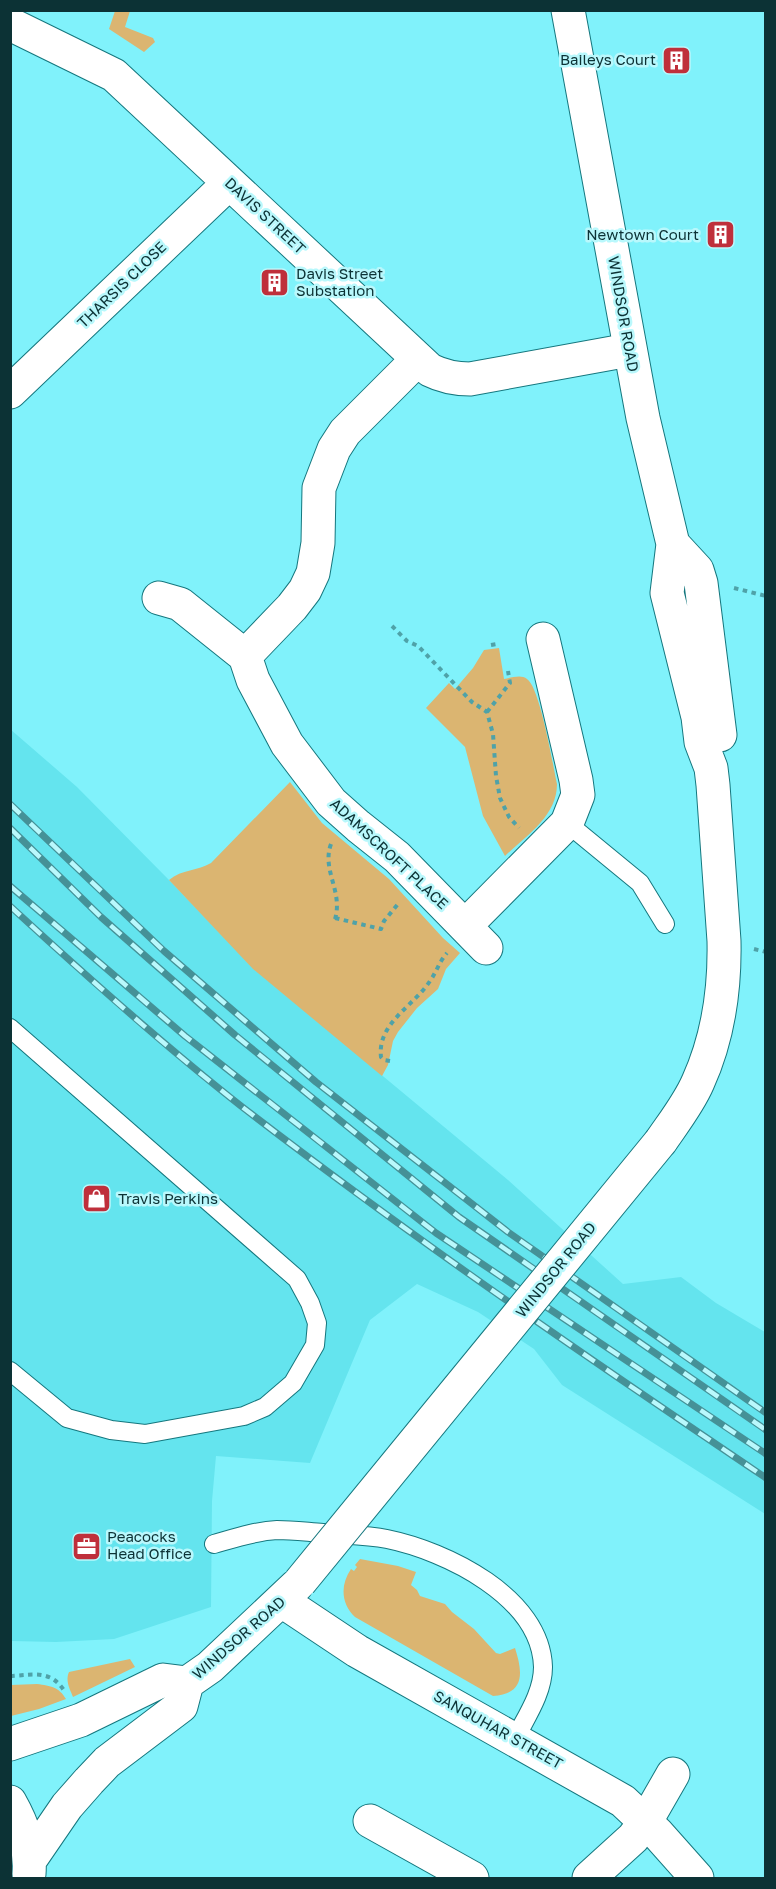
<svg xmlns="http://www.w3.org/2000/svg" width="776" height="1889" viewBox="0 0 776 1889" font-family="'Golos Text',sans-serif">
  <rect width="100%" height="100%" fill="#80f2fb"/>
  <path fill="#64e4ee" d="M 10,729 L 77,787 L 169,880 L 254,969 L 508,1180 L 623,1284 L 681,1277 L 716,1303 L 765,1332 L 765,1514 L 562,1385 L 534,1349 L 478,1312 L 417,1284 L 370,1320 L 310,1463 L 216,1456 L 212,1501 L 211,1607 L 114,1639 L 56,1642 L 11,1641 Z"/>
  <path fill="#dbb571" d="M 115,11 L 130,11 L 125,27 L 153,38 L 155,42 L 144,52 L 109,29 Z
    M 499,648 L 504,679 C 511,678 521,674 527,679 C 540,687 553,766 557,784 C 557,816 527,835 505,856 L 483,816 L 465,747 L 426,708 L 449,683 L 455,689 L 473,668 L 484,650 Z
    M 290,782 L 322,823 L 389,879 L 443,938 L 460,953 L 446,969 L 438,989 L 417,1008 L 398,1032 L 393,1041 L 388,1065 L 382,1076 L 253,969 L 169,880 C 182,869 198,871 211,863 Z
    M 360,1559 L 398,1566 L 416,1572 L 411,1585 L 417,1590 L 420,1596 L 445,1604 L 452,1612 L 474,1629 L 496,1653 L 500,1654 L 515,1648 C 523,1673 525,1694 493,1696 L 355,1617 C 341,1604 340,1585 351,1569 L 354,1571 L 357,1567 L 355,1565 Z
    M 130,1659 L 135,1667 L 73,1697 C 70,1689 65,1681 69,1672 Z
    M 37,1684 C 51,1686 59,1687 66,1699 L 39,1709 L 11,1716 L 11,1685 Z"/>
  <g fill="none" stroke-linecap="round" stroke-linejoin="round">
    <defs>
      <path id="lane" d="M 567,823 L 640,883 L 665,924
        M 10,1028 L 297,1279 L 310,1303 L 317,1323 L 315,1345 L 293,1383 L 265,1407 L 244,1416 L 145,1434 L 111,1430 L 67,1418 L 10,1371
        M 214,1544 C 235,1538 256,1531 277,1530 C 292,1530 308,1532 323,1533 C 344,1535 366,1535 387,1539 C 446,1551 541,1597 543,1667 C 543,1693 526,1717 515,1739"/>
      <path id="street" d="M 10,24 L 114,75 L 430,370 C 444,377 455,379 470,379 L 629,350
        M 418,359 L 345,432 L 334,449 L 319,488 L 318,543 L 313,573 L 305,590 L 292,607 L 245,656 L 253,680 L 287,744 L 331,802 L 358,826 L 397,857 L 486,948
        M 10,392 L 229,183
        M 159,598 L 180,604 L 245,656
        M 465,926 L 567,823 L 578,795 L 576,780 L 543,639
        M 370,1821 L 472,1878
        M 589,1878 L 633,1838 L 646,1821 L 673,1774"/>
      <path id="secondary" d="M 568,10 L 643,418 L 673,544 L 667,593 L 698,717 L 701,742 L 711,768 L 713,785 L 724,941 C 725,989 718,1038 698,1082 C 689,1103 674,1122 661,1141
        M 673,544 L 697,570 L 701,583 L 720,735
        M 282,1601 L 357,1651 L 623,1801 L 657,1833 L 697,1878
        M 10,1744 L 81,1720 L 163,1680 L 187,1683
        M 10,1802 C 23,1825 31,1847 29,1874
        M 30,1860 L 67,1806 L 89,1781 L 107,1762 L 181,1706 L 187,1683 L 210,1667 L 296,1586"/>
    </defs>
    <use href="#lane" stroke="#15777e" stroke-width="20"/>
    <use href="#street" stroke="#15777e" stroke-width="35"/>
    <use href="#secondary" stroke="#15777e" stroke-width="35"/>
    <path stroke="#4fa2a8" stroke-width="4" stroke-dasharray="4.5 4.5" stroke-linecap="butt" d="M 734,588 L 766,596
      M 392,626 L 407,641 L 418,646 L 472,702 L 487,712 L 493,734 L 496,776 L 500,798 L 509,817 L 519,828
      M 491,645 L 497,644
      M 487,712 L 510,683 L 508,671
      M 331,844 C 321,871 345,893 334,922
      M 335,918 L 381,929 L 384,921 L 398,904
      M 754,949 L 766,952
      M 390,1061 L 384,1060 L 381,1057 C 377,1023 414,1006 430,981 C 437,971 439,962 447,953
      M 10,1676 C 34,1675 51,1669 65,1692"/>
    <use href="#lane" stroke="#fff" stroke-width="18"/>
    <use href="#street" stroke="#fff" stroke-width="33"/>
    <use href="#secondary" stroke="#fff" stroke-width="33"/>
    <defs>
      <path id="rail" d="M 10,804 L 164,951 L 316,1082 L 508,1232 L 766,1413
        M 10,828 L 101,917 L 235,1035 L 459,1217 L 766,1430
        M 10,886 L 185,1036 L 436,1233 L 766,1454
        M 10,906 C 85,975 161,1043 241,1106 C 411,1237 588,1358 766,1478"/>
    </defs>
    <use href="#rail" stroke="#459197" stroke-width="7"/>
    <use href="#rail" stroke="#b9f8fc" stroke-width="4.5" stroke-dasharray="14" stroke-linecap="butt"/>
    <defs>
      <path id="secondary-bridge" d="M 300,1582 L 661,1141"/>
    </defs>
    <use href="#secondary-bridge" stroke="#15777e" stroke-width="35" stroke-linecap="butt"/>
    <use href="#secondary-bridge" stroke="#fff" stroke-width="33"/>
  </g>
  <defs>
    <symbol id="building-square" viewBox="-11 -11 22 22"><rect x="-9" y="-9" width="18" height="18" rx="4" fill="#bf2f3b" stroke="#b9f8fc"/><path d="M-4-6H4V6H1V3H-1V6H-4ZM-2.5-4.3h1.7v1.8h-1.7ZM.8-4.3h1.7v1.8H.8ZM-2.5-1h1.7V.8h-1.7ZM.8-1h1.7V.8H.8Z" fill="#fff"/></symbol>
    <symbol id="shop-square" viewBox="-11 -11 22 22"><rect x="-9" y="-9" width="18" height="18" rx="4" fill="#bf2f3b" stroke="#b9f8fc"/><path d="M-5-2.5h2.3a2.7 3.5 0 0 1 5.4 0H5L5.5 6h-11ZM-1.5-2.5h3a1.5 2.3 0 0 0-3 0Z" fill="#fff"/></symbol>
    <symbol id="office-square" viewBox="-11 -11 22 22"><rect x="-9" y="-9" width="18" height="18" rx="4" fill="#bf2f3b" stroke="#b9f8fc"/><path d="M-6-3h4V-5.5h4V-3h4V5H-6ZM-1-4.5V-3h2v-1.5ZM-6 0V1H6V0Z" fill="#fff"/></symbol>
  </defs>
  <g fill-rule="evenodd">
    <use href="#building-square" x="660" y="44" width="33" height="33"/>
    <use href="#building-square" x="704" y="218" width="33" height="33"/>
    <use href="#building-square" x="258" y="266" width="33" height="33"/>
    <use href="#shop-square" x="80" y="1182" width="33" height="33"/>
    <use href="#office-square" x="70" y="1530" width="33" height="33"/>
  </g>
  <g text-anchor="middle" stroke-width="5" stroke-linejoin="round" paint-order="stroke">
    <g font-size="15" fill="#0c3235" stroke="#b9f8fc" text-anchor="start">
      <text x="656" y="65" text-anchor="end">Baileys Court</text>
      <text x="699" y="240" text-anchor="end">Newtown Court</text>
      <text x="296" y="279">Davis Street<tspan x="296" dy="17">Substation</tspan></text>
      <text x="118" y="1204">Travis Perkins</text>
      <text x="107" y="1542">Peacocks<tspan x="107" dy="17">Head Office</tspan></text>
    </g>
    <g font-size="15" fill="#0c3235" stroke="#b9f8fc">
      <text transform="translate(265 216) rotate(43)" y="5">DAVIS STREET</text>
      <text transform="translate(122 285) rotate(-44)" y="5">THARSIS CLOSE</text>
      <text transform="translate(623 314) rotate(80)" y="5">WINDSOR ROAD</text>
      <text transform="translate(389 854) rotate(43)" y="5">ADAMSCROFT PLACE</text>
      <text transform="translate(556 1270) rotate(-51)" y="5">WINDSOR ROAD</text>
      <text transform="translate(239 1638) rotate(-41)" y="5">WINDSOR ROAD</text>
      <text transform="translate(498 1730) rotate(29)" y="5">SANQUHAR STREET</text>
    </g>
  </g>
  <rect width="776" height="1889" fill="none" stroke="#0c3235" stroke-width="24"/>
</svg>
